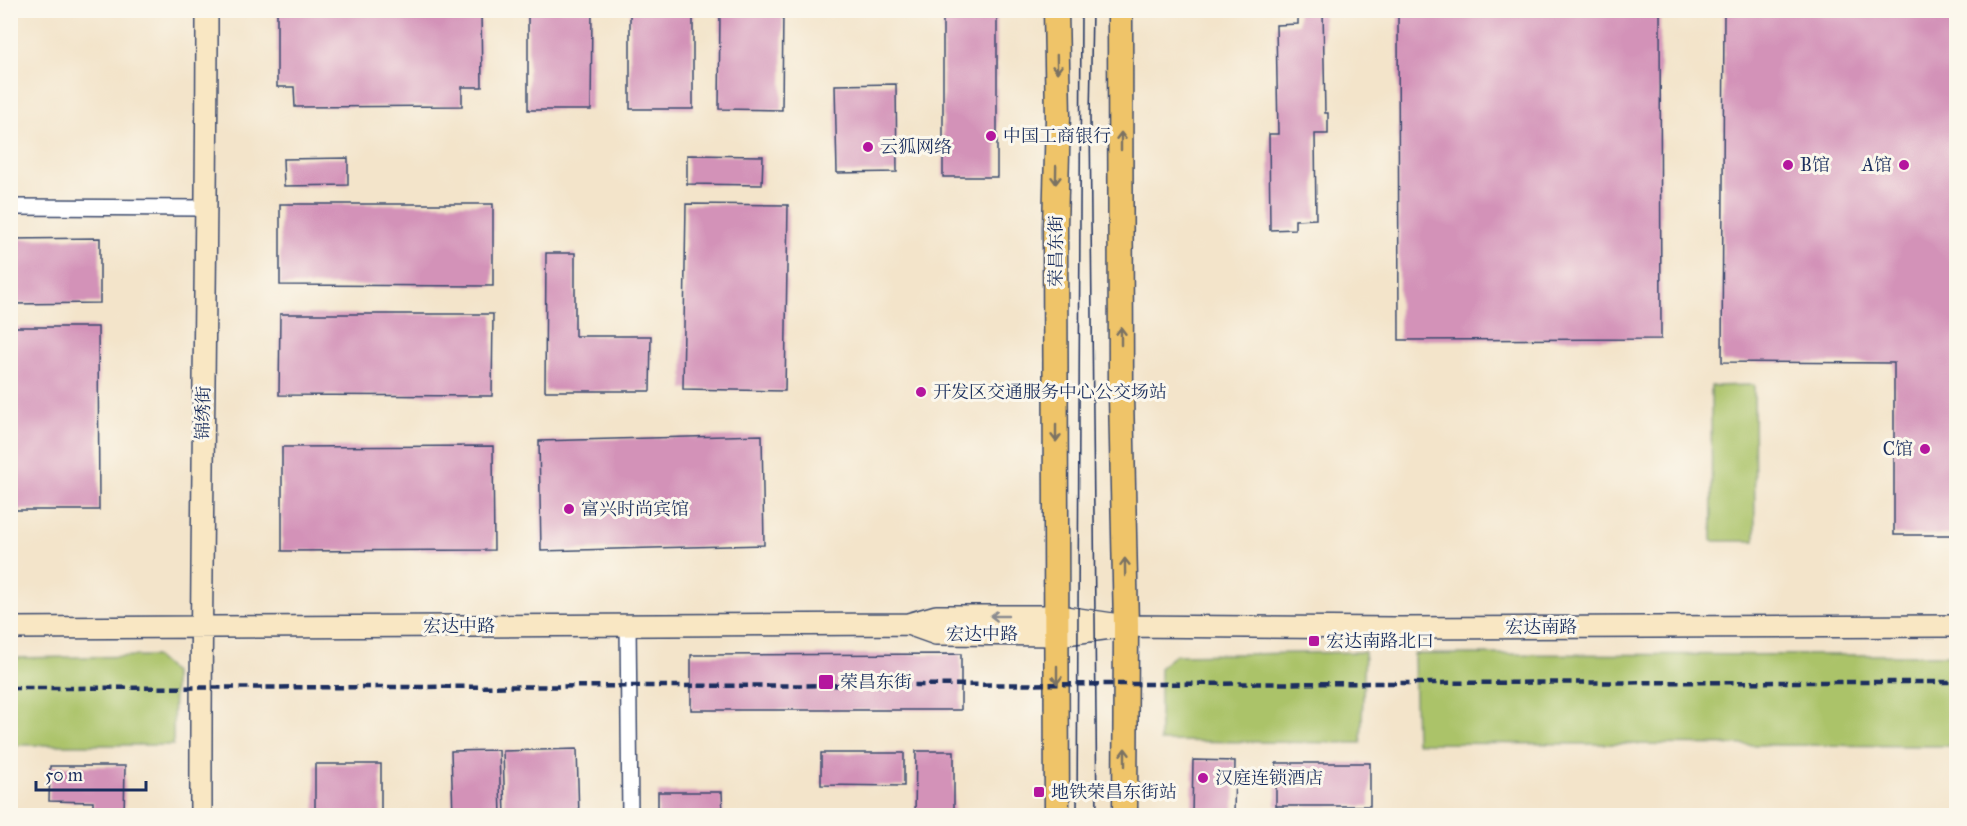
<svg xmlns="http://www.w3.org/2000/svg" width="1967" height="826" viewBox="0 0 1967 826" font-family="'IM FELL Great Primer','Noto Serif SC',serif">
  <rect width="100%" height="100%" fill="#fbf7ec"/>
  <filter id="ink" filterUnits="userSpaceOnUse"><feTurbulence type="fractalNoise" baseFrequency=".0167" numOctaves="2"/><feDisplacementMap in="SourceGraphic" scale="12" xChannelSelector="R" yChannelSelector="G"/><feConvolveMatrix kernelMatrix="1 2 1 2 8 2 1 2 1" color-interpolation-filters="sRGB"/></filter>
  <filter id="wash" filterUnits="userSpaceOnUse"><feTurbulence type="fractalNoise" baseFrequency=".008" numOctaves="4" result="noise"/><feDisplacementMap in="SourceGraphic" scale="24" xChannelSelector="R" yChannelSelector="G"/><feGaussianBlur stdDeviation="1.35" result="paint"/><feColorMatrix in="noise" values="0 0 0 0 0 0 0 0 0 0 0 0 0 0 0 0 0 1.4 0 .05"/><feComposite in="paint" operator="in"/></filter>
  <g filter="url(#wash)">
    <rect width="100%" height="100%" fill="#f3e4ca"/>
    <path fill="#abc369" stroke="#637964" stroke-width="1.5" d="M 1754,385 L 1755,541 L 1712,541 L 1711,386 Z
      M 1365,652 L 1361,743 L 1160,741 L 1160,667 L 1175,655 Z
      M 1414,654 L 1956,655 L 1956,746 L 1416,743 Z
      M 155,656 L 174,673 L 173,745 L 11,745 L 11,658 Z"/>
    <g id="blocks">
      <path fill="#d392b8" d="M 277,10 L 481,10 L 482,87 L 462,87 L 462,106 L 295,107 L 294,87 L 277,87 Z
        M 528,10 L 592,10 L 591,110 L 528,110 Z
        M 630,10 L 693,10 L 693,109 L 630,109 Z
        M 720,10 L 783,10 L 782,110 L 719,109 Z
        M 943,10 L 997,10 L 997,177 L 943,177 Z
        M 1298,10 L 1323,10 L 1325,113 L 1328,113 L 1328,134 L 1315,134 L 1316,219 L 1295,220 L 1295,229 L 1270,230 L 1269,134 L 1278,134 L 1276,25 L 1298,24 Z
        M 1398,10 L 1660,10 L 1661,339 L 1399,340 Z
        M 1724,10 L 1956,10 L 1956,535 L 1894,535 L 1894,363 L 1722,362 Z
        M 896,84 L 897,172 L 837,173 L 835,85 Z
        M 687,155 L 763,156 L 762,185 L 687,184 Z
        M 348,158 L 348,185 L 284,186 L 283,159 Z
        M 280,204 L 493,204 L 493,286 L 280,285 Z
        M 686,204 L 788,205 L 785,391 L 683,389 Z
        M 100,238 L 100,303 L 10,304 L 10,239 Z
        M 546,253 L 575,253 L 575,336 L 651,336 L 650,391 L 545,391 Z
        M 280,314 L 493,314 L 492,396 L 279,395 Z
        M 10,327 L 98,327 L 99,510 L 10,510 Z
        M 762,435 L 764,545 L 541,551 L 539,441 Z
        M 493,446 L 494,550 L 282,551 L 282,447 Z
        M 961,654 L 961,710 L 691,710 L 691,655 Z
        M 577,749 L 579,816 L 505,816 L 503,751 Z
        M 499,750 L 501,816 L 453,816 L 451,751 Z
        M 916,751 L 954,751 L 954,816 L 915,816 Z
        M 821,753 L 904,753 L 904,786 L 821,785 Z
        M 1193,760 L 1235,761 L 1234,816 L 1192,816 Z
        M 1276,763 L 1370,763 L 1370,806 L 1276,806 Z
        M 315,764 L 381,764 L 381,816 L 315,816 Z
        M 50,766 L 125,766 L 124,816 L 93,816 L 93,802 L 49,801 Z
        M 658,792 L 722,792 L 723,816 L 658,816 Z"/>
    </g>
  </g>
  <g filter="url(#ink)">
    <use href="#blocks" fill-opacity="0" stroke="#3b4a6e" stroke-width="1.5"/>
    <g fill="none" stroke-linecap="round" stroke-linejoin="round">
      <defs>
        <path id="street" d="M 10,207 L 206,208
          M 628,625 L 630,816"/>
        <path id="secondary" d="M 908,624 L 936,634 L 1058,635 L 1126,626 L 1396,628 L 1956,626
          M 10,628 L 908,624 L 936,616 L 1058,616 L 1126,626
          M 201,816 C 200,547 207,279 207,10"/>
        <path id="primary" d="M 1056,10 L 1058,117 L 1055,227 L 1057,816
          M 1120,10 L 1121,395 L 1126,626 L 1125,816"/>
      </defs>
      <use href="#street" stroke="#3b4a6e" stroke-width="18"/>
      <use href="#secondary" stroke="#3b4a6e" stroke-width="24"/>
      <use href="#primary" stroke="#3b4a6e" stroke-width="27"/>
      <use href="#street" stroke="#fff" stroke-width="15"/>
      <use href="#secondary" stroke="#f9e7c3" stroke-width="21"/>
      <use href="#primary" stroke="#efc469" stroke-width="24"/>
      <path stroke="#1b2f5e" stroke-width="1.5" d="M 1092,10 L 1090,117 L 1097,816
        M 1077,816 L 1081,10"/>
      <path stroke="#1b2f5e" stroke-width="4.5" stroke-dasharray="9 4.5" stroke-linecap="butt" d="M 10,688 C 659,687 1308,682 1956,682"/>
    </g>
    <defs><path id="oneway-shaft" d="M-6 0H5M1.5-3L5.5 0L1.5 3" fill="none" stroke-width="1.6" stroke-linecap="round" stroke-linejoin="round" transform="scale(1.5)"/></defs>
    <g stroke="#7a7263">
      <use href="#oneway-shaft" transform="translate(1057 64) rotate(89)"/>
      <use href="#oneway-shaft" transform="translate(1121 141) rotate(-90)"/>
      <use href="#oneway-shaft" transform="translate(1056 175) rotate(91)"/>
      <use href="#oneway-shaft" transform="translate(1121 336) rotate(-90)"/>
      <use href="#oneway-shaft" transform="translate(1056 433) rotate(90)"/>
      <use href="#oneway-shaft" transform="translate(1125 567) rotate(-91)"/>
      <use href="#oneway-shaft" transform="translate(1057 675) rotate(90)"/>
      <use href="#oneway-shaft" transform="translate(1125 757) rotate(-90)"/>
    </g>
    <use stroke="#8a8b90" href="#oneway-shaft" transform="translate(999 616) rotate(-180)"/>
  </g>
  <g fill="#b5179e" stroke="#fbf7ec" stroke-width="2">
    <circle cx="991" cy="136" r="6"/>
    <circle cx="868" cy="147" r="6"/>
    <circle cx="1788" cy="165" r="6"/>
    <circle cx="1904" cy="165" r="6"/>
    <circle cx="921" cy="392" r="6"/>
    <circle cx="1925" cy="449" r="6"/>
    <circle cx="569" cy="509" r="6"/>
    <rect x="1308" y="635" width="12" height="12" rx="3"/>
    <rect x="818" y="674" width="16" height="16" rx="3"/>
    <circle cx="1203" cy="778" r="6"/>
    <rect x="1033" y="786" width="12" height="12" rx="3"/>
  </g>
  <g text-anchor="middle" stroke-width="6" stroke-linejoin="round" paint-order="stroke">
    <g font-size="18" fill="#1b2f5e" stroke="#fbf7ec" text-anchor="start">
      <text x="1003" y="142">中国工商银行</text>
      <text x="880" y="153">云狐网络</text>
      <text x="1800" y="171">B馆</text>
      <text x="1892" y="171" text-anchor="end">A馆</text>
      <text x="933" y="398">开发区交通服务中心公交场站</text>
      <text x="1913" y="455" text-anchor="end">C馆</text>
      <text x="581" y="515">富兴时尚宾馆</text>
      <text x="1326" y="647">宏达南路北口</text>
      <text x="840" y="688">荣昌东街</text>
      <text x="1215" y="784">汉庭连锁酒店</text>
      <text x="1051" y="798">地铁荣昌东街站</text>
    </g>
    <g font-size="18" fill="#1b2f5e" stroke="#fbf7ec">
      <text transform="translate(1056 251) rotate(-90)" y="6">荣昌东街</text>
      <text transform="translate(203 413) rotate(-89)" y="6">锦绣街</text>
      <text x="459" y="632">宏达中路</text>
      <text x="1541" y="633">宏达南路</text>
      <text x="982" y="640">宏达中路</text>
    </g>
  </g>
  <rect width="1967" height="826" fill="none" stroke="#fbf7ec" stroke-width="36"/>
  <path d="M36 781v9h110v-9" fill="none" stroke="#1b2f5e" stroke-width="3"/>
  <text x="45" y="781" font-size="18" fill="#1b2f5e" stroke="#fbf7ec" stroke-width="4.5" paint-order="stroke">50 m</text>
</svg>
